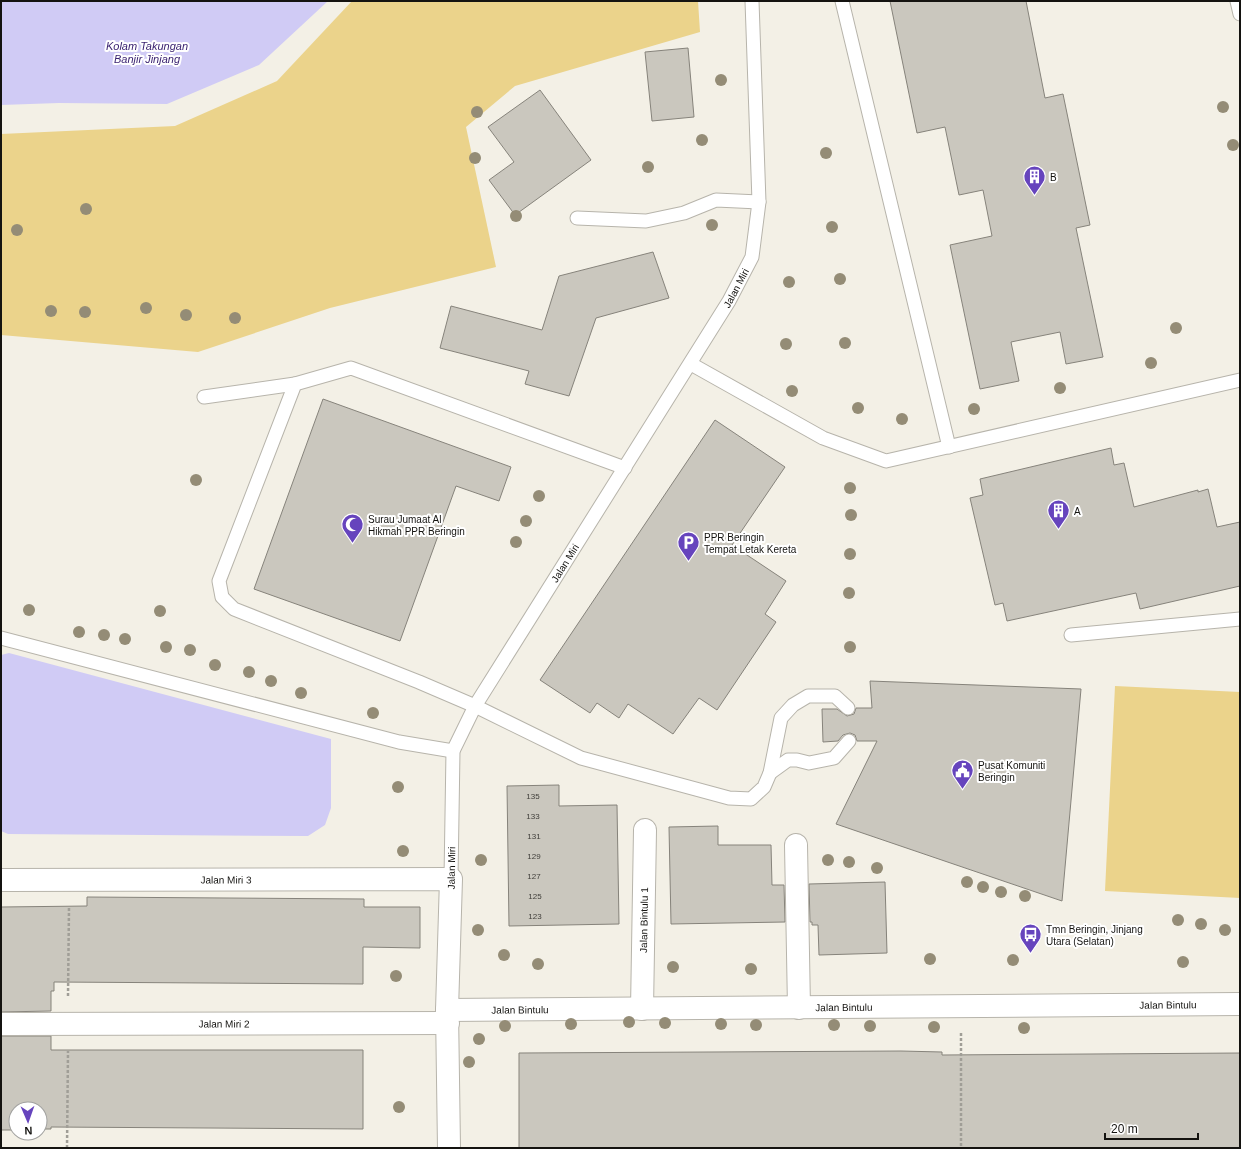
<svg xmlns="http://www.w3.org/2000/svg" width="1241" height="1149" viewBox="0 0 1241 1149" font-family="Helvetica,sans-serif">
  <rect width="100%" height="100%" fill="#f3f0e6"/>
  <path fill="#ebd38b" d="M 352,1 L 698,1 L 700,32 L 515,86 L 466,127 L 496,267 L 330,308 L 198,352 L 1,335 L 1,134 L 175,126 L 277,81 Z
    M 1115,686 L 1240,692 L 1240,898 L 1105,891 Z"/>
  <path fill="#d0cbf5" d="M 1,1 L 328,1 L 259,65 L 167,104 L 59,103 L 1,105 Z
    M 9,653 L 331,739 L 331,808 L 325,825 L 308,836 L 8,834 L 1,831 L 1,655 Z"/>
  <path fill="#cac7be" stroke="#86837b" d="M 890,1 L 1026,1 L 1045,98 L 1063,94 L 1090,225 L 1076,228 L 1103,357 L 1066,364 L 1060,332 L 1011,342 L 1019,381 L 980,389 L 950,245 L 992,236 L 983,190 L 959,195 L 945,127 L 917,133 Z
    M 688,48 L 694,117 L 652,121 L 645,52 Z
    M 540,90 L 591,160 L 515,215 L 489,180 L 514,162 L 488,127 Z
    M 653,252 L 669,298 L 596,318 L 569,396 L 525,384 L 529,371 L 440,348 L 451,306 L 542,330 L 559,276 Z
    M 323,399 L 511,467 L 499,501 L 456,486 L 400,641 L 254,589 Z
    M 715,420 L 785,467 L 732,545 L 786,581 L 765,614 L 776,622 L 717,710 L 699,698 L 673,734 L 628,704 L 619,718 L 597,703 L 590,713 L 540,680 Z
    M 1111,448 L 1114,465 L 1124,463 L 1134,507 L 1198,490 L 1198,492 L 1208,489 L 1217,527 L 1240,522 L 1240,586 L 1140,609 L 1136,593 L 1007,621 L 1003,603 L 995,605 L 970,498 L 983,495 L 980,479 Z
    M 870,681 L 1081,689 L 1062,901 L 836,824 L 877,741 L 857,741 L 855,735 L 850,733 L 843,735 L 838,741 L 823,742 L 822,709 L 837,709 L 847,716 L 854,714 L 856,708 L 872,708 Z
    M 559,785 L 559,806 L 617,805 L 619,924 L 509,926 L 507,786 Z
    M 718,826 L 718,845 L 771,845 L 772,885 L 784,885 L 785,922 L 671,924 L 669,827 Z
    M 885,882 L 887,953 L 819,955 L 818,925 L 812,925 L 812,922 L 810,922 L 809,884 Z
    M 87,897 L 364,899 L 364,907 L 420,907 L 420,948 L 363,947 L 363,984 L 54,982 L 54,991 L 51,991 L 51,1011 L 1,1012 L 1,907 L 87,906 Z
    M 1,1036 L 51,1036 L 51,1050 L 363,1050 L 363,1129 L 51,1127 L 51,1129 L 40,1129 L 40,1109 L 16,1109 L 16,1130 L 1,1130 Z
    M 901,1051 L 942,1052 L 942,1055 L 1240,1053 L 1240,1148 L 519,1148 L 519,1053 Z"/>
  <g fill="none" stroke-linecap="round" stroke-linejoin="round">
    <defs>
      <g id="lane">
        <path d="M 842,1 L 949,447"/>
        <path d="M 1237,1 L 1240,14"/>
        <path d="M 577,218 L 646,221 L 684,213 L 716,200 L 759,202"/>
        <path d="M 691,364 L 823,438 L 886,461 L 1240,380"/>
        <path d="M 204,397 L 295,384"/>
        <path d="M 625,468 L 351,368 L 295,384 L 219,581 L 222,597 L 234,609 L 419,682 L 475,706 L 581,758 L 729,798 L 751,799 L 764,787 L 770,773 L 781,718 L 793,705 L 808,696 L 835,696 L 848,708"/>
        <path d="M 1071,635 L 1240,619"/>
        <path d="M 1,638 L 399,742 L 453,751"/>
        <path d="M 770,773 L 788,760 L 797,760 L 809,763 L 834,758 L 849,741"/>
        <path id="s1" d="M 451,879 L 453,751 L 475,706 L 729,301 L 752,257 L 759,202 L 752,1"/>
      </g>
      <g id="street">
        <path d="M 796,845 L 799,1008"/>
        <path id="s2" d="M 1,880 L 451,879 L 447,1010 L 449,1148"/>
        <path id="s3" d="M 642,1009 L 645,830"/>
        <path id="s4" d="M 447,1010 L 1240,1004"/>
        <path id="s5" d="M 1,1024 L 448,1023"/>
      </g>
    </defs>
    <use href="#lane" stroke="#b7b4ab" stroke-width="15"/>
    <use href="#street" stroke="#b7b4ab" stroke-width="24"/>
    <path stroke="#a09e97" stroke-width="2.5" stroke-dasharray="3 2" stroke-linecap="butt" d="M 68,996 L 69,907
      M 961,1033 L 961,1148
      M 67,1148 L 68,1051"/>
    <use href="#lane" stroke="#fff" stroke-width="13"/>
    <use href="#street" stroke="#fff" stroke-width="22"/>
  </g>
  <g fill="#948c76">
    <circle cx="721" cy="80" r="6"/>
    <circle cx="1223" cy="107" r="6"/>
    <circle cx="477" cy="112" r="6"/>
    <circle cx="702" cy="140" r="6"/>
    <circle cx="1233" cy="145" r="6"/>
    <circle cx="826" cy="153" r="6"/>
    <circle cx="475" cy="158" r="6"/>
    <circle cx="648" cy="167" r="6"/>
    <circle cx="86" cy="209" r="6"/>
    <circle cx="516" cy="216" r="6"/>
    <circle cx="712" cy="225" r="6"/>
    <circle cx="832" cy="227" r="6"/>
    <circle cx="17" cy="230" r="6"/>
    <circle cx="840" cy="279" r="6"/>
    <circle cx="789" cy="282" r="6"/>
    <circle cx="146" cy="308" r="6"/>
    <circle cx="51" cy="311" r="6"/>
    <circle cx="85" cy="312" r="6"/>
    <circle cx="186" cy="315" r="6"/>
    <circle cx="235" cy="318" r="6"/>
    <circle cx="1176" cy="328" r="6"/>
    <circle cx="845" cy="343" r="6"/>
    <circle cx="786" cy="344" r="6"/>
    <circle cx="1151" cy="363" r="6"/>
    <circle cx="1060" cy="388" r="6"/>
    <circle cx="792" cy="391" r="6"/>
    <circle cx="858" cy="408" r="6"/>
    <circle cx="974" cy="409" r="6"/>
    <circle cx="902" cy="419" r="6"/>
    <circle cx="196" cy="480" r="6"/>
    <circle cx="850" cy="488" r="6"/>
    <circle cx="539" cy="496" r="6"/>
    <circle cx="851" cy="515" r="6"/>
    <circle cx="526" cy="521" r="6"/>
    <circle cx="516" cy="542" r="6"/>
    <circle cx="850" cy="554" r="6"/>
    <circle cx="849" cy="593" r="6"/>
    <circle cx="29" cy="610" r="6"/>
    <circle cx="160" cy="611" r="6"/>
    <circle cx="79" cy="632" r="6"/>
    <circle cx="104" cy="635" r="6"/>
    <circle cx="125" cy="639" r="6"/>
    <circle cx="166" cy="647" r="6"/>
    <circle cx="850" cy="647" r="6"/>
    <circle cx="190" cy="650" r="6"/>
    <circle cx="215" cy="665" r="6"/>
    <circle cx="249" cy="672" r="6"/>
    <circle cx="271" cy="681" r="6"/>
    <circle cx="301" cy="693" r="6"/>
    <circle cx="373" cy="713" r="6"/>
    <circle cx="398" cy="787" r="6"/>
    <circle cx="403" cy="851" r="6"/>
    <circle cx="481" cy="860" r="6"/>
    <circle cx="828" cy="860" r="6"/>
    <circle cx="849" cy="862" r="6"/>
    <circle cx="877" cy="868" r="6"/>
    <circle cx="967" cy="882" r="6"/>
    <circle cx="983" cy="887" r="6"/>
    <circle cx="1001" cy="892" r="6"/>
    <circle cx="1025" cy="896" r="6"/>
    <circle cx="1178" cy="920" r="6"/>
    <circle cx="1201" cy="924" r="6"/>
    <circle cx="478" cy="930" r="6"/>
    <circle cx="1225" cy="930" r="6"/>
    <circle cx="504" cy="955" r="6"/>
    <circle cx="930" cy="959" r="6"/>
    <circle cx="1013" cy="960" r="6"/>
    <circle cx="1183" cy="962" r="6"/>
    <circle cx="538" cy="964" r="6"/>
    <circle cx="673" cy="967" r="6"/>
    <circle cx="751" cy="969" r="6"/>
    <circle cx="396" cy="976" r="6"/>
    <circle cx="629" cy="1022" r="6"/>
    <circle cx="665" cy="1023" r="6"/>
    <circle cx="571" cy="1024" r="6"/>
    <circle cx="721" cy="1024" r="6"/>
    <circle cx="756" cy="1025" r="6"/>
    <circle cx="834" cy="1025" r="6"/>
    <circle cx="505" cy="1026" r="6"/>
    <circle cx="870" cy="1026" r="6"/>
    <circle cx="934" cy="1027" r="6"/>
    <circle cx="1024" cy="1028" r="6"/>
    <circle cx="479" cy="1039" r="6"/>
    <circle cx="469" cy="1062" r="6"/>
    <circle cx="399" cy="1107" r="6"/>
  </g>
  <defs>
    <symbol id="building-pin" viewBox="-11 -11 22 30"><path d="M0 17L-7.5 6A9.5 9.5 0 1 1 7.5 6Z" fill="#6644bd" stroke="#fff"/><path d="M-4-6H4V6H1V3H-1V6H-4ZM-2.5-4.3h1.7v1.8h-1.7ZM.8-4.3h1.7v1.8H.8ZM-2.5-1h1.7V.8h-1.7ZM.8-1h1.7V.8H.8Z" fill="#fff"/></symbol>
    <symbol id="mosque-pin" viewBox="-11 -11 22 30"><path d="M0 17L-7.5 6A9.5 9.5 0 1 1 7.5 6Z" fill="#6644bd" stroke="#fff"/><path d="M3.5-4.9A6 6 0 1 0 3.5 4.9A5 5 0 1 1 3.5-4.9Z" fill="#fff"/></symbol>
    <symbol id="parking-pin" viewBox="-11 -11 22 30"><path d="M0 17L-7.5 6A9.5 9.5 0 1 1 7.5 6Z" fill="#6644bd" stroke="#fff"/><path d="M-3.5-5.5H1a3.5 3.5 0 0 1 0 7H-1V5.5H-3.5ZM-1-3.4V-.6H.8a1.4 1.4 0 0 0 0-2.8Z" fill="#fff"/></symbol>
    <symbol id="civic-pin" viewBox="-11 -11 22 30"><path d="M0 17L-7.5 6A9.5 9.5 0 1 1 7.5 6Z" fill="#6644bd" stroke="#fff"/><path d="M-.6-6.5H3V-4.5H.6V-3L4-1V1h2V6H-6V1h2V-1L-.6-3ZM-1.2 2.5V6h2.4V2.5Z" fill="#fff"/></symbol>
    <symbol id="bus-pin" viewBox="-11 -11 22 30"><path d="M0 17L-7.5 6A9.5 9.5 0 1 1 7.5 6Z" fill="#6644bd" stroke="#fff"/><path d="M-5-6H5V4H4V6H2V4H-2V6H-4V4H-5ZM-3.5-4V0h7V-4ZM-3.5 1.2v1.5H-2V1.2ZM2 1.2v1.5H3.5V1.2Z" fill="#fff"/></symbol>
  </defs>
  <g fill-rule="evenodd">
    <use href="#building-pin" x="1022" y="164" width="25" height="34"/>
    <use href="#building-pin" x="1046" y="498" width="25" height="34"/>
    <use href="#mosque-pin" x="340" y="512" width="25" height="34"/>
    <use href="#parking-pin" x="676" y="530" width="25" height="34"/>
    <use href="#civic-pin" x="950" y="758" width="25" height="34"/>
    <use href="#bus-pin" x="1018" y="922" width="25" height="34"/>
  </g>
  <g text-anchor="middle" stroke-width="4" stroke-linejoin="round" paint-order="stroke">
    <g font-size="8" fill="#42403c">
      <text x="533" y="799">135</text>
      <text x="533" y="819">133</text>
      <text x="534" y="839">131</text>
      <text x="534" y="859">129</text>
      <text x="534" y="879">127</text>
      <text x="535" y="899">125</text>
      <text x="535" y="919">123</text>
    </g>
    <g font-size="10" fill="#141310" stroke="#fff" text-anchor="start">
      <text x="1050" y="181">B</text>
      <text x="1074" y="515">A</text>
      <text x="368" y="523">Surau Jumaat Al<tspan x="368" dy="12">Hikmah PPR Beringin</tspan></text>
      <text x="704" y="541">PPR Beringin<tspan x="704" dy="12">Tempat Letak Kereta</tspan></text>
      <text x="978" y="769">Pusat Komuniti<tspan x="978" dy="12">Beringin</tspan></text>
      <text x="1046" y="933">Tmn Beringin, Jinjang<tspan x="1046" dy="12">Utara (Selatan)</tspan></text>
    </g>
    <g font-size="10" fill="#141310" stroke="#fff">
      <text dy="4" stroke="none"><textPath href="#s1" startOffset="671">Jalan Miri</textPath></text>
      <text dy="4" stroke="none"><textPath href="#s1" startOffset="347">Jalan Miri</textPath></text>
      <text transform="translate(451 868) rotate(-89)" y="4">Jalan Miri</text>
      <text dy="4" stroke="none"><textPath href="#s2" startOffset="225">Jalan Miri 3</textPath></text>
      <text dy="4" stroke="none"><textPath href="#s3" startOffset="89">Jalan Bintulu 1</textPath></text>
      <text dy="4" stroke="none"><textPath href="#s4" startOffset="721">Jalan Bintulu</textPath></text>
      <text dy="4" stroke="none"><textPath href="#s4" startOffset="397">Jalan Bintulu</textPath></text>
      <text dy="4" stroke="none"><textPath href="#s4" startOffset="73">Jalan Bintulu</textPath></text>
      <text dy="4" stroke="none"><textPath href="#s5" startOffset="223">Jalan Miri 2</textPath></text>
    </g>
    <g font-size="11" font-style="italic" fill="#371f6e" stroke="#fff">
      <text x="147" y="50">Kolam Takungan<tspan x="147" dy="13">Banjir Jinjang</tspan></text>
    </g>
  </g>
  <rect width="1241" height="1149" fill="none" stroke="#141310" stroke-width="4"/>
  <g transform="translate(28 1121) rotate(178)"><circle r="19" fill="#ffffff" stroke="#a1a19f"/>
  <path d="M0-3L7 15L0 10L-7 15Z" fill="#6644bd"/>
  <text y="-6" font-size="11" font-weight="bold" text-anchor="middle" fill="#141310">N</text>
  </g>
  <path d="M1105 1133v6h93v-6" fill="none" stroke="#141310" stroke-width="2"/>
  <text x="1111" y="1133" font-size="12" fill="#141310" stroke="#ffffff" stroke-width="3" paint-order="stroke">20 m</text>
</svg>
